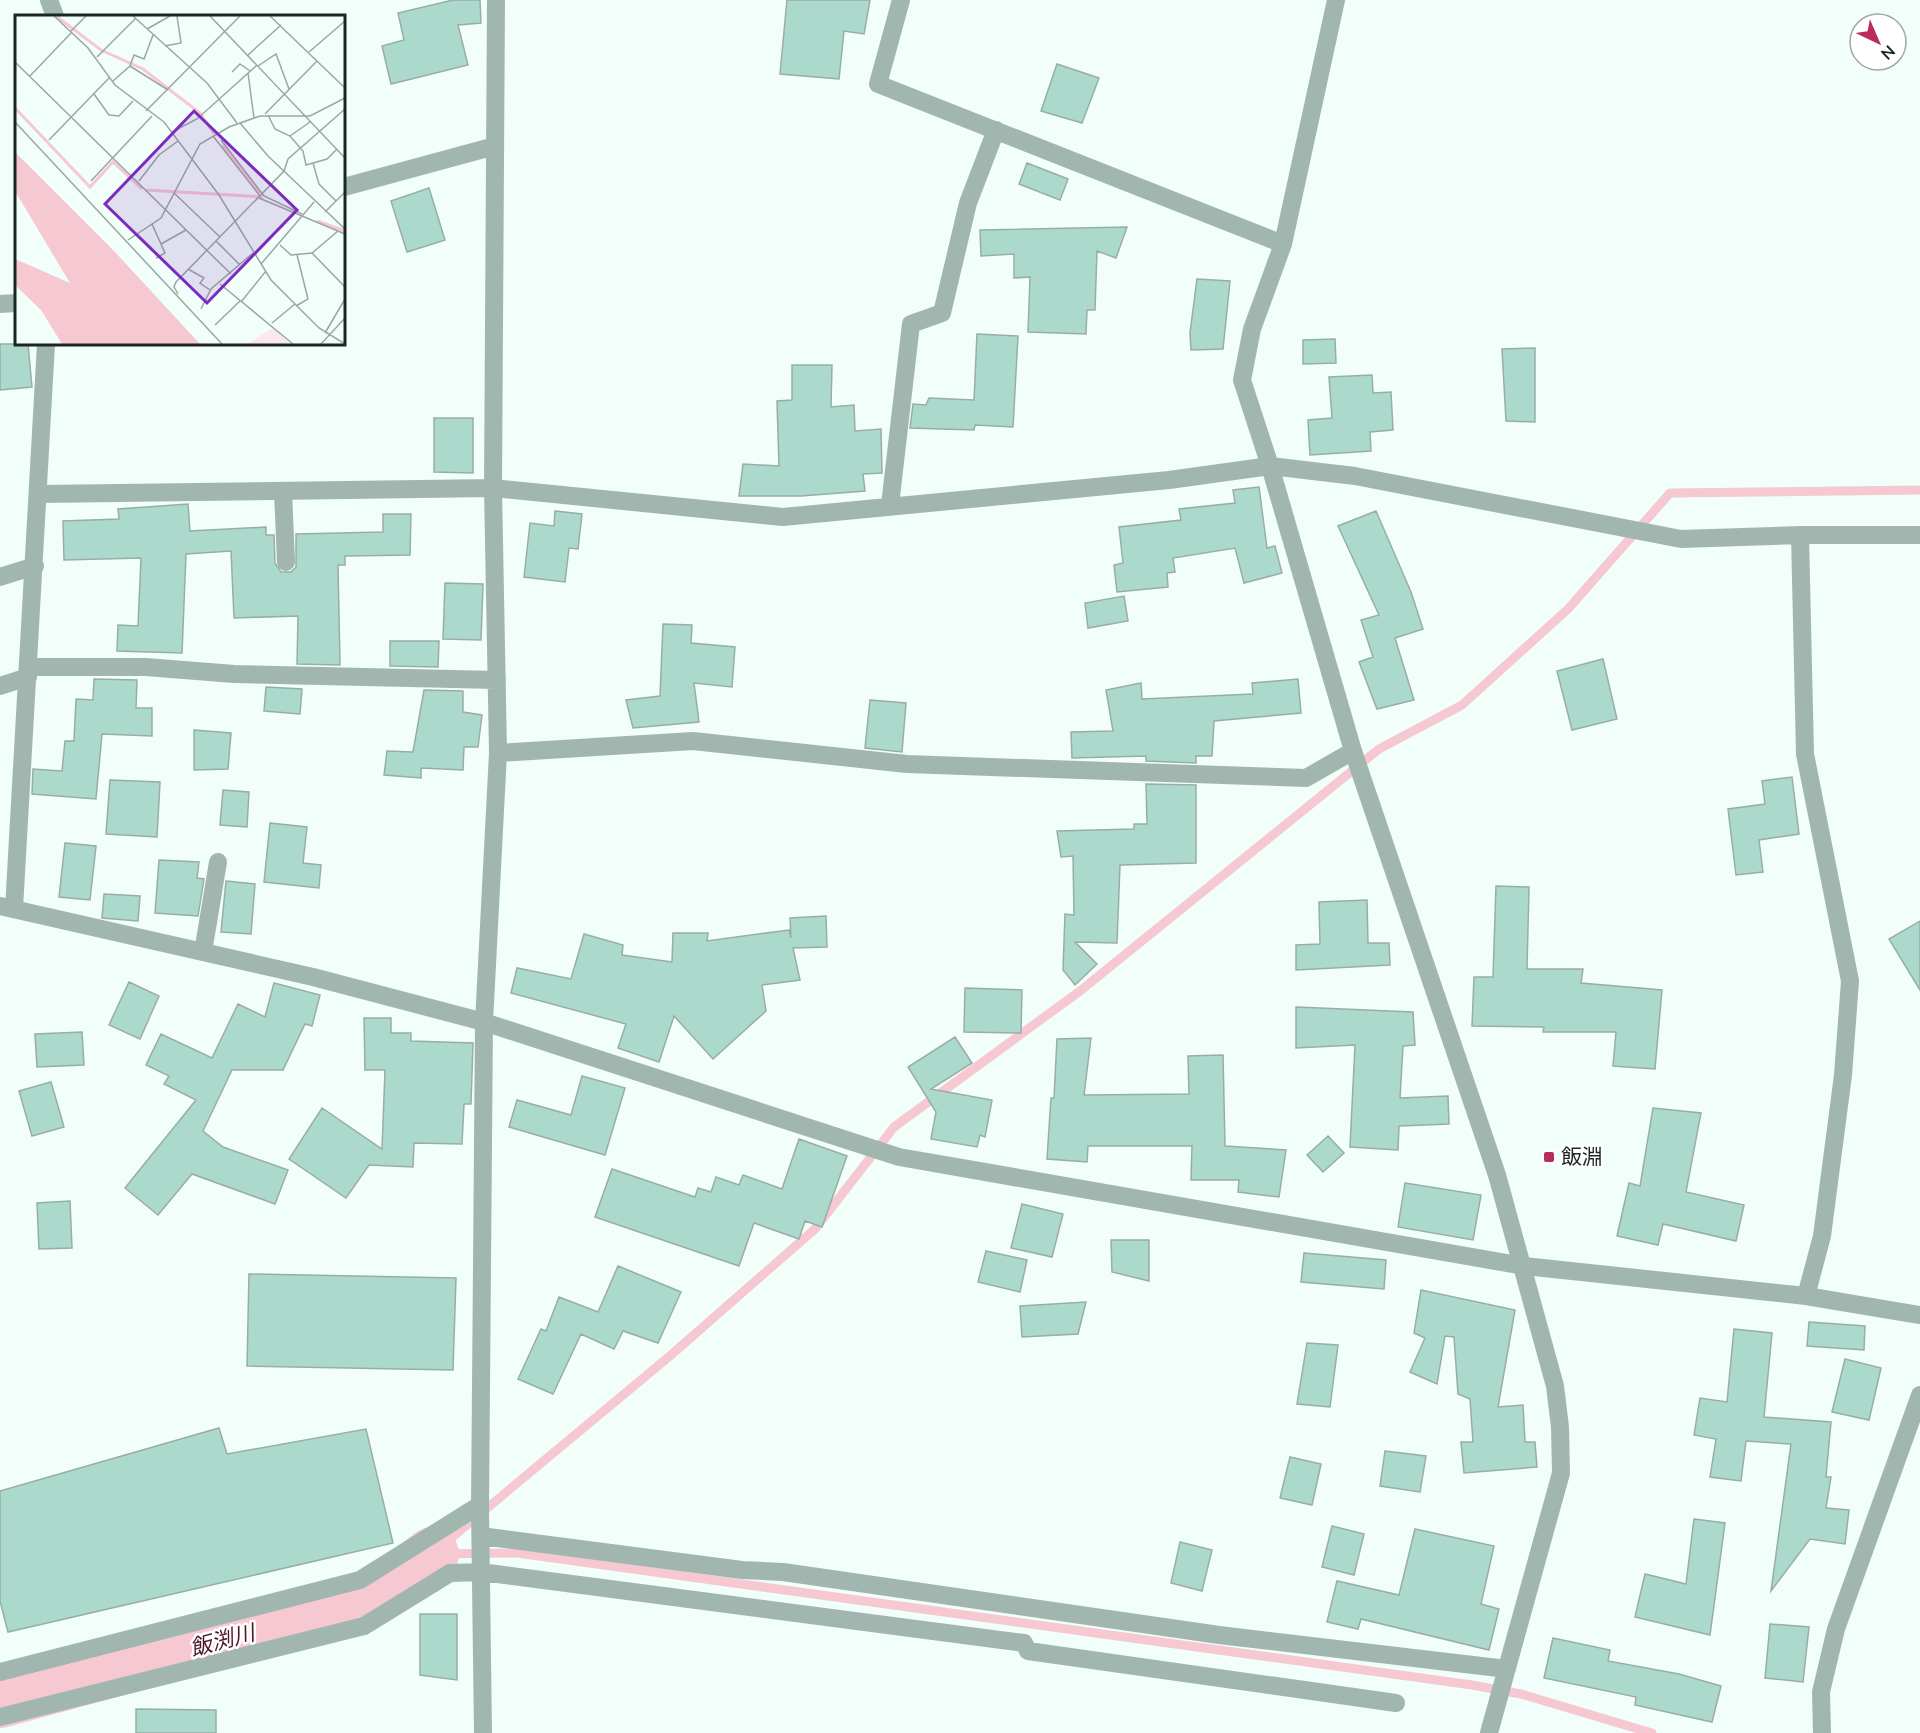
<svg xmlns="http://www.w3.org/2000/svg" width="1920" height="1733" viewBox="0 0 1920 1733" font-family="Mulish,'Noto Sans JP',sans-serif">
  <rect width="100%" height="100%" fill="#f1fefa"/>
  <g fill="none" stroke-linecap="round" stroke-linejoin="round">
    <path stroke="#f6c8d1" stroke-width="9" d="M 432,1554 L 671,1355 L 815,1229 L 894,1127 L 1080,991 L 1379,749 L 1462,705 L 1568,609 L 1670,493 L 1920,490
      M 432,1554 L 517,1553 L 1472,1685 L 1521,1694 L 1652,1733"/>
    <path stroke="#f6c8d1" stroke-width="54" d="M 0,1701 L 374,1599 L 432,1554"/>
  </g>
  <path fill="#abdacd" stroke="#99ada7" stroke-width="1.5" d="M 453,0 L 480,0 L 481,23 L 458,25 L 468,65 L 391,84 L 382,46 L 404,40 L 398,13 Z
    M 787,0 L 870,0 L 864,34 L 844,31 L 839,79 L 780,74 Z
    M 1057,64 L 1099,78 L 1082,123 L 1041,111 Z
    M 1027,163 L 1068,179 L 1060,200 L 1019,184 Z
    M 429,188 L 445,240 L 407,252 L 391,201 Z
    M 1127,227 L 1116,258 L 1097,251 L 1095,310 L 1087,310 L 1086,334 L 1028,332 L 1030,277 L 1014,278 L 1014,254 L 981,256 L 980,230 Z
    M 1197,279 L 1230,281 L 1223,349 L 1191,350 L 1190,333 Z
    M 977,334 L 1018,336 L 1013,427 L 975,425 L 974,430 L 910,428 L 913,404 L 926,405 L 929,398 L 974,400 Z
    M 1335,339 L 1336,363 L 1303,364 L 1303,340 Z
    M 0,344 L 28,344 L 32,387 L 0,390 Z
    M 1535,348 L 1535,422 L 1506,421 L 1502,349 Z
    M 792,365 L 832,365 L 831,407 L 854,405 L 855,431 L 881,429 L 882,473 L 863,474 L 865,491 L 801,496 L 739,496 L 743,464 L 779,466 L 777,401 L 792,400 Z
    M 1372,375 L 1373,393 L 1391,392 L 1393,430 L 1370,432 L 1371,451 L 1310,455 L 1308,420 L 1332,418 L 1329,377 Z
    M 434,418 L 473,418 L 473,473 L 434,472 Z
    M 1259,487 L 1267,548 L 1275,546 L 1282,573 L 1244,583 L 1235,548 L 1173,558 L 1175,572 L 1167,573 L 1168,587 L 1117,592 L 1114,565 L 1123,563 L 1119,527 L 1181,520 L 1179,509 L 1235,503 L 1233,490 Z
    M 188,504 L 190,531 L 266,527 L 266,535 L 274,535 L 275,563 L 281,572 L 291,572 L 296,567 L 296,534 L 383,532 L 383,514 L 411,514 L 410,555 L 345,556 L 345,565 L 338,565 L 340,665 L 297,664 L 298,616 L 234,618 L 231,551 L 186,554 L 182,653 L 117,651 L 118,625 L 138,626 L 141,558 L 64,560 L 63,521 L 119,519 L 118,509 Z
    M 555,511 L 582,514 L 578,549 L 569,548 L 565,582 L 524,577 L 530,523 L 554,526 Z
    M 1376,511 L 1411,592 L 1423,629 L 1395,638 L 1414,700 L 1377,709 L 1359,662 L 1373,657 L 1361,620 L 1379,615 L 1338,526 Z
    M 445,583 L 483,584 L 481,640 L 443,639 Z
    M 1124,596 L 1128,621 L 1088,628 L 1085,603 Z
    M 663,624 L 692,625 L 691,643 L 735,647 L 732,687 L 694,683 L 699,722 L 633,728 L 626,700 L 660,696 Z
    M 390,641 L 439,641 L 438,667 L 390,666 Z
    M 1603,659 L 1617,719 L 1572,730 L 1557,671 Z
    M 94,679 L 137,680 L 136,708 L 152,708 L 152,736 L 102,734 L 96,799 L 32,794 L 33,769 L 62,771 L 65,741 L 74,741 L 76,699 L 93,700 Z
    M 1298,679 L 1301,713 L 1214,721 L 1212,756 L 1196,756 L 1196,763 L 1146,761 L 1146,756 L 1072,758 L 1071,732 L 1113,731 L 1106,690 L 1141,683 L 1142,699 L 1253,694 L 1252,683 Z
    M 266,687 L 302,689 L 300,714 L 264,711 Z
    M 424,690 L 463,691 L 463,712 L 482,715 L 478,747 L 464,747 L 463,770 L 421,768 L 421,778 L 384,775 L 387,751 L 413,752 Z
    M 870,700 L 906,703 L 902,752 L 865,748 Z
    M 194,730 L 231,733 L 228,769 L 194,770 Z
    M 1792,777 L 1799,834 L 1759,840 L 1763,872 L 1736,875 L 1728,809 L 1765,804 L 1762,781 Z
    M 110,780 L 160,782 L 157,837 L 106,834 Z
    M 1146,784 L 1196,785 L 1196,863 L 1120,865 L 1117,943 L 1075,942 L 1097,964 L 1075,985 L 1063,970 L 1065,914 L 1074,915 L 1073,856 L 1061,857 L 1057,831 L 1134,829 L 1134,824 L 1147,824 Z
    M 223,790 L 249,792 L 247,827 L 220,825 Z
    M 270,823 L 307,827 L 303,863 L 321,865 L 319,888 L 264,882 Z
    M 65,843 L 96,846 L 90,900 L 59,897 Z
    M 159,860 L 199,862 L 197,878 L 204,879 L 198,916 L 155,913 Z
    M 226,881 L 255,884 L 251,934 L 221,932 Z
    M 1496,886 L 1529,887 L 1527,969 L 1583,969 L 1581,983 L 1662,990 L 1655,1069 L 1613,1066 L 1616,1032 L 1543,1032 L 1544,1027 L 1472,1026 L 1474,977 L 1493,977 Z
    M 104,894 L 140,896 L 138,921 L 102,918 Z
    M 1367,900 L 1368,943 L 1389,943 L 1390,965 L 1296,970 L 1296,945 L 1320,944 L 1319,902 Z
    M 826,916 L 827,947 L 793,948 L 800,980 L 762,985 L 766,1011 L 713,1059 L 674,1016 L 659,1062 L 618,1048 L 626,1024 L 511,993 L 517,968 L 571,979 L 584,934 L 623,945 L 622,955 L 672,962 L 673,933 L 708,933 L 707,941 L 789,930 L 791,938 L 790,918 Z
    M 1920,921 L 1920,990 L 1889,939 Z
    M 129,982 L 159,996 L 140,1039 L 109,1025 Z
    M 274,983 L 320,995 L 312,1026 L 305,1024 L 283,1070 L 232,1070 L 203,1131 L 223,1147 L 288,1170 L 275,1204 L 192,1174 L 158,1215 L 125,1188 L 196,1100 L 164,1084 L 169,1076 L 146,1065 L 161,1034 L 212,1058 L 238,1004 L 265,1017 Z
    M 965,988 L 1022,990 L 1021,1033 L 964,1032 Z
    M 1296,1007 L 1413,1012 L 1415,1045 L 1403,1046 L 1400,1098 L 1448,1096 L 1449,1124 L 1399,1126 L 1398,1150 L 1350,1147 L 1355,1045 L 1296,1048 Z
    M 364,1018 L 391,1018 L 391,1033 L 411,1033 L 411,1041 L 473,1043 L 471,1104 L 464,1104 L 462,1144 L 414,1143 L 413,1167 L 369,1165 L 346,1198 L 289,1159 L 322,1108 L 382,1149 L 385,1070 L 365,1070 Z
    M 82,1032 L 84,1065 L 37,1067 L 35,1034 Z
    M 955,1037 L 972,1063 L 931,1089 L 992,1100 L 985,1137 L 980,1135 L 977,1147 L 931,1139 L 936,1112 L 908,1067 Z
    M 1091,1038 L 1084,1095 L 1189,1094 L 1188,1056 L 1223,1055 L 1225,1146 L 1286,1150 L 1279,1197 L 1238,1192 L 1239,1180 L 1191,1180 L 1192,1146 L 1088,1146 L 1087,1162 L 1047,1159 L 1051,1098 L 1054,1098 L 1057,1039 Z
    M 582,1076 L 625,1088 L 605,1155 L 509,1127 L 517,1100 L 571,1115 Z
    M 51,1082 L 64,1127 L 32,1136 L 19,1091 Z
    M 1653,1108 L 1701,1113 L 1686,1192 L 1744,1205 L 1736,1241 L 1663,1224 L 1658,1245 L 1617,1236 L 1629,1183 L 1640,1186 Z
    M 1328,1136 L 1344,1153 L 1323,1172 L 1307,1155 Z
    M 799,1139 L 847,1156 L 822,1227 L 805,1221 L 799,1239 L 754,1223 L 739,1266 L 595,1217 L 612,1169 L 695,1197 L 698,1188 L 711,1192 L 716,1177 L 739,1185 L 743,1175 L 782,1189 Z
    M 1405,1183 L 1481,1195 L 1473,1240 L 1398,1227 Z
    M 70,1201 L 72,1248 L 39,1249 L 37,1203 Z
    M 1022,1204 L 1063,1214 L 1052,1257 L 1011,1248 Z
    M 1111,1240 L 1149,1240 L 1149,1281 L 1112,1272 Z
    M 986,1251 L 1027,1260 L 1020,1292 L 978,1282 Z
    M 1304,1253 L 1386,1260 L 1384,1289 L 1301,1282 Z
    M 618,1266 L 681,1292 L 658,1343 L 623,1331 L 614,1349 L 581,1334 L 553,1394 L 518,1379 L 541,1329 L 546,1331 L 559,1297 L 598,1312 Z
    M 249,1274 L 456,1278 L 453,1370 L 247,1366 Z
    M 1421,1290 L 1515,1310 L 1498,1407 L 1523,1405 L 1525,1442 L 1535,1442 L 1537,1467 L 1464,1473 L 1461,1442 L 1473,1442 L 1470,1399 L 1458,1394 L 1454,1337 L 1445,1336 L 1437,1384 L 1410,1372 L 1425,1338 L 1414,1333 Z
    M 1086,1302 L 1078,1334 L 1022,1337 L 1020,1306 Z
    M 1809,1322 L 1865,1326 L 1864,1350 L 1807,1346 Z
    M 1734,1329 L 1772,1333 L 1764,1417 L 1831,1422 L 1826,1477 L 1831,1477 L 1826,1508 L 1849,1510 L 1845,1544 L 1810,1539 L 1771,1591 L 1791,1444 L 1746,1441 L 1741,1481 L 1710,1477 L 1716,1439 L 1694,1435 L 1700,1398 L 1727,1402 Z
    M 1307,1343 L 1338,1345 L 1330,1407 L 1297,1404 Z
    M 1845,1359 L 1881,1368 L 1869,1420 L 1832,1412 Z
    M 219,1428 L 227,1454 L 366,1429 L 393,1543 L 8,1632 L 0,1601 L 0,1491 Z
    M 1385,1451 L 1426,1456 L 1420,1492 L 1380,1486 Z
    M 1290,1457 L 1321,1464 L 1312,1505 L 1280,1498 Z
    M 1694,1519 L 1725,1523 L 1710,1635 L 1635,1617 L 1645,1574 L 1686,1584 Z
    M 1332,1526 L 1364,1534 L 1354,1575 L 1322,1567 Z
    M 1415,1529 L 1494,1546 L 1481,1604 L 1499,1609 L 1489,1650 L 1361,1619 L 1358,1629 L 1327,1622 L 1337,1581 L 1399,1595 Z
    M 1180,1542 L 1212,1550 L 1202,1591 L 1171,1583 Z
    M 420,1614 L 457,1614 L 457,1680 L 420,1675 Z
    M 1770,1624 L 1809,1627 L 1803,1682 L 1765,1678 Z
    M 1553,1638 L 1610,1650 L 1608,1661 L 1679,1674 L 1721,1686 L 1712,1722 L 1635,1705 L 1636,1697 L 1544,1678 Z
    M 136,1709 L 216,1710 L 216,1733 L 136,1733 Z"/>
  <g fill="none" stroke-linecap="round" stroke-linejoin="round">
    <path stroke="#a2b6b0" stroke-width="18" d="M 49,0 L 55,16
      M 901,0 L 878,84 L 1283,244
      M 1336,0 L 1283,244 L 1252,329 L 1242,380 L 1270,466 L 1353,751 L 1497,1175 L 1555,1386 L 1560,1427 L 1561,1473 L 1489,1733
      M 344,187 L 495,146
      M 0,304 L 16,303
      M 283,491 L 286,562
      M 39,494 L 493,488 L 783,517 L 1169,480 L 1270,466 L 1355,476 L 1681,539 L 1800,535 L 1920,535
      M 890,505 L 911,324 L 942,313 L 968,203 L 996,130
      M 1800,535 L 1805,754 L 1850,981 L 1843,1075 L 1822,1236 L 1806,1296
      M 0,577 L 35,566
      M 28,667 L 146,667 L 234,674 L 497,680
      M 0,686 L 28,677
      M 498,753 L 693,741 L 907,764 L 1306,778 L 1353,751
      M 0,906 L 313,977 L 484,1022 L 899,1157 L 1524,1266
      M 14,909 L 46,344
      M 203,952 L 218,862
      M 481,1536 L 742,1570 L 783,1572 L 1219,1635 L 1507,1669
      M 0,1672 L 360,1580 L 480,1505
      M 0,1717 L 364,1626 L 450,1573 L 481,1572 L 1024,1643 L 1028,1651 L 1396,1703
      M 483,1733 L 480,1508 L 484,1022 L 498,753 L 493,488 L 496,0
      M 1822,1733 L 1821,1692 L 1836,1629 L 1920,1395"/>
    <path stroke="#a2b6b0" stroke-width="18" d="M 1524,1266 L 1806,1296 L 1920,1315"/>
  </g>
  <rect fill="#ba2c5d" stroke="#fff" stroke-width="2" x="1543" y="1151" width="12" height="12" rx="3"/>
  <g text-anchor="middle" stroke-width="5" stroke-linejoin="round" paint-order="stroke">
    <g font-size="21" fill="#1d2523" stroke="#fff" text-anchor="start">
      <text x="1561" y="1164">飯淵</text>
    </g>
    <g font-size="22" font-style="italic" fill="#4f1829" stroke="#fff">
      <text transform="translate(222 1640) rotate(-15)" y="8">飯渕川</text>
    </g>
  </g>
  <g transform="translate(15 15)">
    <rect width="330" height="330" fill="#f1fefa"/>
    <path d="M 258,313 L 275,329 L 232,329 Z" fill="#fae8eb"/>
    <path d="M 0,137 L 99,236 L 185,329 L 47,329 L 26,295 L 0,270 L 0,244 L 55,268 L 0,176 Z" fill="#f6c8d1"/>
    <path fill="none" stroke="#f6c8d1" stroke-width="3" d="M 41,1 L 86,35 L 128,54 L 151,72 L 185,98 L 199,119M 0,93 L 75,172 L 98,147 L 127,174M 207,130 L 245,178M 131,175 L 248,182M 302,206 L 330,216"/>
    <path fill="none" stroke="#9ca7a4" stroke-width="1.5" d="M 39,1 L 73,33 L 100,70 L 149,107 L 204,180 L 256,265 L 304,313 L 330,329M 118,1 L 192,68 L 222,108M 195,1 L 330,143M 255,1 L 330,73M 132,14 L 155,1M 56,16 L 71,1M 150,31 L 166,28 L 162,1M 294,37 L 330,6M 233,40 L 266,10M 82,42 L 121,3M 0,47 L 216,259M 115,51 L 119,40 L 129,44 L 138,20M 243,51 L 261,39 L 274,74M 217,57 L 225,49 L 235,56M 233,58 L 239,103M 15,61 L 57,17M 98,66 L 115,51 L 153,75M 79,79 L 94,100 L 104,101 L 118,86M 131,96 L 225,1M 250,99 L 302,46M 253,100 L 260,114 L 275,121 L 288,136 L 291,150 L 312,144 L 322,134M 0,107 L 207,329M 225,108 L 253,141 L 330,214M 157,117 L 182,104 L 242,50M 198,121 L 245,181M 275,121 L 295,107M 34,125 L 95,62M 206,125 L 249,181 L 287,199M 298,148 L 304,169 L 321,186M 76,166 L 137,101M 124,166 L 144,140 L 163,126M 159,178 L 205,222M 244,183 L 330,219M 310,197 L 330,177M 137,209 L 150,238 L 141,243M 113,225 L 146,203 L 185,129 L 214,112 L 245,101 L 295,101 L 330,83M 201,226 L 225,250M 146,229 L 171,215M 265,230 L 276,240 L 297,238 L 323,216M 297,238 L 330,272M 246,249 L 299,187M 173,254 L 189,263 L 185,268 L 195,275M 205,269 L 278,329M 163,279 L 159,272 L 161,267 L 269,156 L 273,144 L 330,94M 226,287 L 251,256M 281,291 L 293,284 L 282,240M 186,294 L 196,274 L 238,238M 257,308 L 280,289M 200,310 L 225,286M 310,318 L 330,284M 306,329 L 330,303"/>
    <path fill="#7b2cbf" fill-opacity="0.15" stroke="#7b2cbf" stroke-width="3" d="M 179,96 L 282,195 L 192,288 L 90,189 Z"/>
    <rect width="330" height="330" fill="none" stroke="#1d2523" stroke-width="3"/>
  </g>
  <g transform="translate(1878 42) rotate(136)"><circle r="28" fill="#ffffff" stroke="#a5a8a7" stroke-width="1.5"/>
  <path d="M0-4.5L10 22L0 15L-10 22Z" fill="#ba2c5d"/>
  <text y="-9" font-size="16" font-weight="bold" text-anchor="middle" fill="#1d2523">N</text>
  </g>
</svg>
